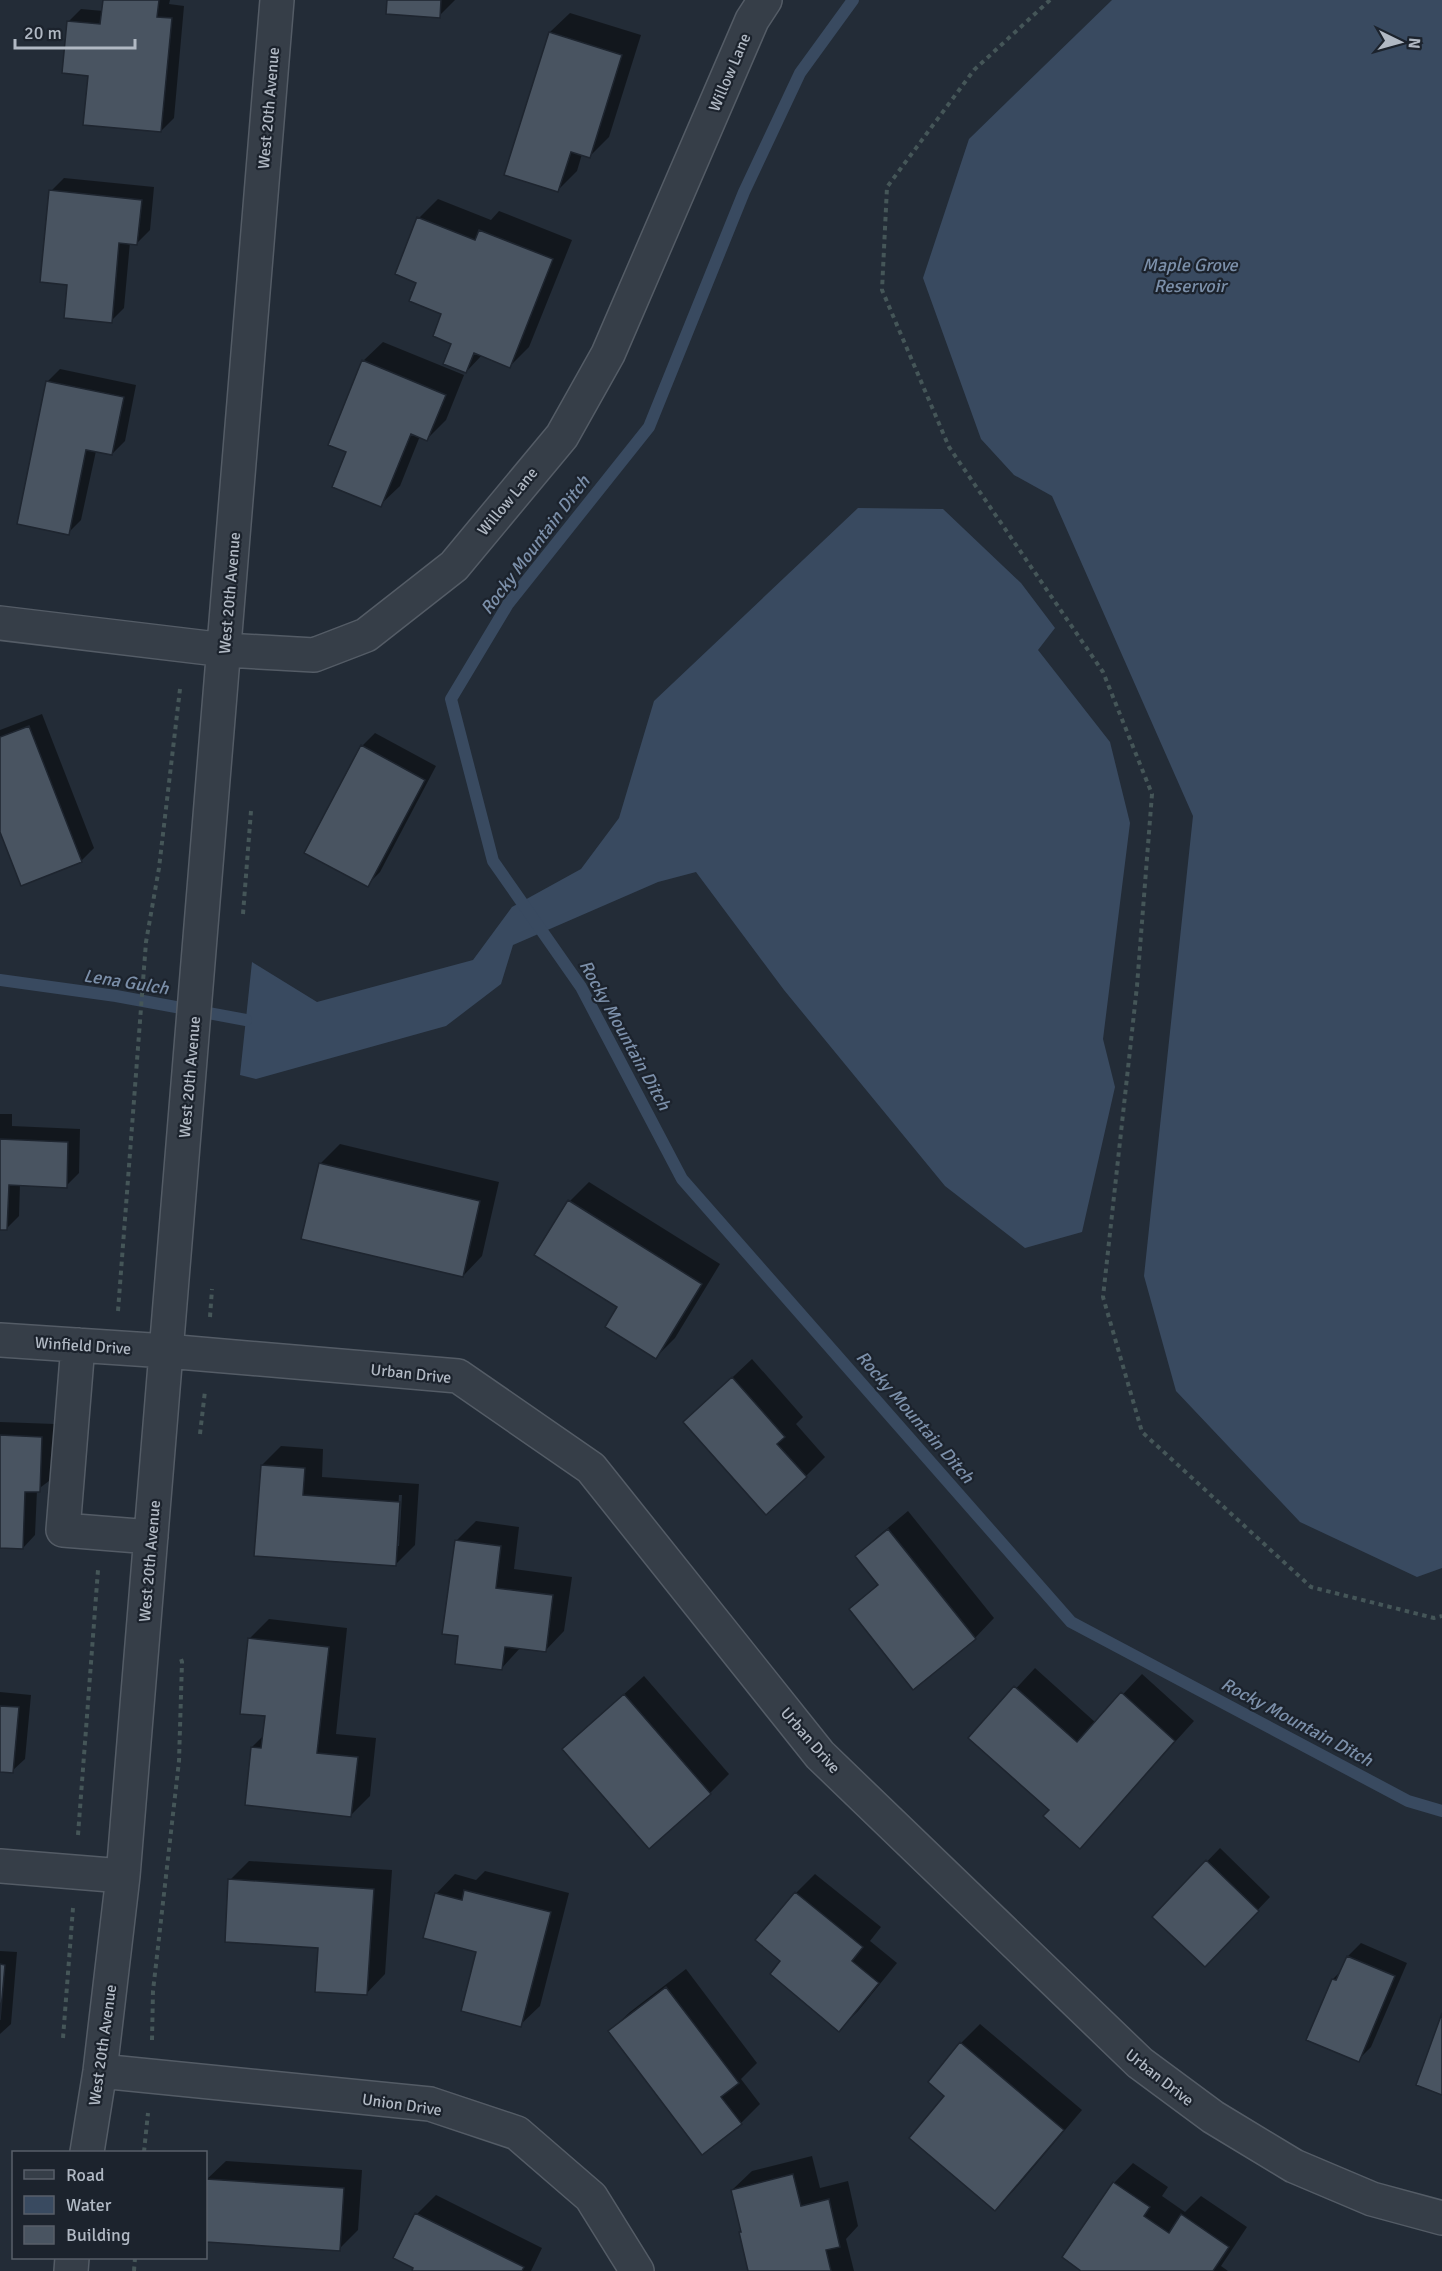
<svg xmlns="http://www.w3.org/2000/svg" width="1442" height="2271" viewBox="0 0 1442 2271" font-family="Signika,sans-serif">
  <rect width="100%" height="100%" fill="#232c37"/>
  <path fill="#394a60" d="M 1112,0 L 1442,0 L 1442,1568 L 1417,1577 L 1300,1522 L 1176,1391 L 1144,1276 L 1193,816 L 1052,496 L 1014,475 L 981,439 L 923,278 L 969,139 Z
    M 858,508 L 943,509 L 1021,583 L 1055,628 L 1038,650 L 1110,742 L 1130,823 L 1103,1039 L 1115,1087 L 1082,1232 L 1025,1248 L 945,1186 L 784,990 L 696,872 L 658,882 L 513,945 L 501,984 L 446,1026 L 256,1079 L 240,1075 L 252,962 L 317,1002 L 473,960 L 512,907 L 581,869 L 619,818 L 654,701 Z"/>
  <path fill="#0007" fill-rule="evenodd" d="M 104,0 L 170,0 L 169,4 L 184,6 L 174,118 L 161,131 L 89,75 L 68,22 L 81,9 L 103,11 Z
    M 388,0 L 455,0 L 439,16 Z
    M 570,13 L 641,35 L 609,137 L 589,157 L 582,154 L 577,171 L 557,191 L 506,174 L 550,32 Z
    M 64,178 L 154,187 L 150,230 L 137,243 L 130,242 L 124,308 L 111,321 L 68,283 L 51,191 Z
    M 438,199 L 491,220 L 499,211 L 572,240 L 529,347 L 510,366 L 482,355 L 466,372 L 453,343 L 443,313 L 418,282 L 419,218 Z
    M 383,342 L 464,375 L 446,420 L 427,439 L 420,436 L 400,486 L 380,505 L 348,451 L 363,361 Z
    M 60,369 L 136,385 L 125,441 L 112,454 L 96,451 L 81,520 L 68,533 L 47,382 Z
    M 42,714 L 94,848 L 81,861 L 0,828 L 0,730 Z
    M 375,733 L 436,766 L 380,872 L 367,885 L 362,746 Z
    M 0,1114 L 12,1114 L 12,1126 L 80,1129 L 79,1173 L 66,1186 L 20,1184 L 19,1216 L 6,1229 L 0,1228 Z
    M 340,1144 L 499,1182 L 482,1256 L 463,1276 L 303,1238 L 321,1163 Z
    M 589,1182 L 720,1264 L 675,1338 L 656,1357 L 619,1307 L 570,1201 Z
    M 752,1359 L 803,1417 L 796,1424 L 825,1457 L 806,1476 L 685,1422 Z
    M 0,1422 L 55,1424 L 53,1478 L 37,1490 L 35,1535 L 23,1548 L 0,1547 Z
    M 281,1446 L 323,1449 L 322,1477 L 419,1484 L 415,1545 L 396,1564 L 262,1465 ZM 399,1495 L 402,1495 L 399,1546 L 396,1546 Z
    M 908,1511 L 994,1618 L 975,1638 L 851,1610 L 879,1583 L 857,1556 L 877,1537 Z
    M 476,1521 L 519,1527 L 514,1569 L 572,1577 L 564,1631 L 545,1651 L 521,1647 L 501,1669 L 457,1540 Z
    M 269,1619 L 347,1628 L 336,1734 L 376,1738 L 370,1796 L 351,1815 L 252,1747 L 264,1735 L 267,1715 L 250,1638 Z
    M 1035,1668 L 1096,1723 L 1142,1674 L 1194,1721 L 1080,1847 L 1051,1810 L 970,1738 Z
    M 644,1676 L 729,1774 L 710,1793 L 564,1749 Z
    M 0,1692 L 31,1695 L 25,1759 L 12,1771 L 0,1770 Z
    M 1220,1848 L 1270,1897 L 1217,1953 L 1154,1917 Z
    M 249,1861 L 392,1870 L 385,1974 L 366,1994 L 320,1947 L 230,1880 Z
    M 485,1871 L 569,1893 L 540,2006 L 520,2025 L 478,1951 L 436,1894 L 455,1874 L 476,1880 Z
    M 815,1874 L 881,1927 L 870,1941 L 897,1963 L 858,2011 L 839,2030 L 782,1961 L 757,1940 L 796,1893 Z
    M 1361,1943 L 1407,1963 L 1371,2047 L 1358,2060 L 1333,1979 L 1341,1971 L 1348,1956 Z
    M 0,1951 L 17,1952 L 11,2024 L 0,2034 Z
    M 686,1969 L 757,2063 L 741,2079 L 760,2104 L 741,2123 L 610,2031 L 630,2012 Z
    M 980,2024 L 1082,2110 L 1014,2190 L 995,2209 L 961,2043 Z
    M 812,2156 L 820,2188 L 848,2181 L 858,2226 L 846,2239 L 854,2271 L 749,2271 L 732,2190 L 752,2171 Z
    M 226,2161 L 362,2170 L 358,2230 L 339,2249 L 206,2241 L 206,2180 Z
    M 1133,2163 L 1168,2187 L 1162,2196 L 1185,2212 L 1201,2196 L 1247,2227 L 1221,2266 L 1228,2271 L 1084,2271 L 1114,2183 Z
    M 436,2195 L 542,2248 L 531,2271 L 413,2271 L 415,2267 L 395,2257 L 417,2214 Z"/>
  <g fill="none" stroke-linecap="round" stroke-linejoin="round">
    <path stroke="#394a60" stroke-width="12" d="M 853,0 L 800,73 L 744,192 L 649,427 L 508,604 L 451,699 L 493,861 L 581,987 L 682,1179 L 1071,1622 L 1408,1801 L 1442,1811
      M 0,980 L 116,996 L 246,1020"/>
  </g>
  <path fill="#495461" stroke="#1e252f" stroke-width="1.5" d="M 103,0 L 159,0 L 157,17 L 172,18 L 161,132 L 83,125 L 88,76 L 62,73 L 67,21 L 100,24 Z
    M 387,0 L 441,0 L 440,18 L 386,14 Z
    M 549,32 L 622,55 L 590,158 L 571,152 L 558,192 L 504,175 Z
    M 49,190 L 142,200 L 137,245 L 119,243 L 112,323 L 64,318 L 67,285 L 40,282 Z
    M 417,217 L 475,240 L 479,230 L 553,259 L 510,368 L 474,353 L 466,373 L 443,364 L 451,344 L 433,336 L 441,314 L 409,301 L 416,283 L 395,274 Z
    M 362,360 L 446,395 L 427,441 L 411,434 L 381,507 L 332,487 L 346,452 L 328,445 Z
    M 46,381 L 124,397 L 112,455 L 86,450 L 69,535 L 17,524 Z
    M 29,726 L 82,862 L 21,886 L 0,832 L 0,737 Z
    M 361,745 L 425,780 L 368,887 L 304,853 Z
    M 0,1139 L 68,1142 L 67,1188 L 9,1185 L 7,1230 L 0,1230 Z
    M 319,1163 L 480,1201 L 463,1277 L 301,1239 Z
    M 568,1200 L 702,1284 L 656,1359 L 605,1327 L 617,1307 L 534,1255 Z
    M 732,1377 L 785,1437 L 777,1444 L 807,1477 L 766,1515 L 683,1422 Z
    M 0,1435 L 42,1437 L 40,1492 L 25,1492 L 23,1549 L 0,1548 Z
    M 261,1465 L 305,1468 L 303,1495 L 400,1502 L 396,1566 L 254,1556 Z
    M 888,1529 L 976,1639 L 913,1690 L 849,1609 L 878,1585 L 855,1556 Z
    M 455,1540 L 501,1546 L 496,1588 L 553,1595 L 546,1652 L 505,1647 L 502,1670 L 455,1664 L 458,1636 L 442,1634 Z
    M 248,1638 L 329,1647 L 317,1753 L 358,1757 L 351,1817 L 245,1805 L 251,1747 L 261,1748 L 265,1716 L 240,1714 Z
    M 1014,1686 L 1077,1742 L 1121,1692 L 1175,1741 L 1080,1849 L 1043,1816 L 1049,1810 L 968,1738 Z
    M 624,1694 L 711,1794 L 649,1849 L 562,1749 Z
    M 0,1706 L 19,1707 L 13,1773 L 0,1772 Z
    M 1206,1860 L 1259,1911 L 1205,1967 L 1152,1917 Z
    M 228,1879 L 374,1889 L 367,1995 L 315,1992 L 318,1948 L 225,1942 Z
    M 464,1890 L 551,1912 L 521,2027 L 461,2011 L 476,1952 L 423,1938 L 435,1893 L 462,1900 Z
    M 795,1892 L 863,1947 L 852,1961 L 879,1983 L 839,2032 L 770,1974 L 780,1961 L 755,1940 Z
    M 1347,1956 L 1395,1976 L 1359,2062 L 1306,2040 L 1332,1979 L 1336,1980 Z
    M 0,1964 L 5,1965 L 0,2020 Z
    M 666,1987 L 739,2083 L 721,2097 L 742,2124 L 702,2155 L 608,2031 Z
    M 1442,2013 L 1442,2095 L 1416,2085 Z
    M 960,2042 L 1064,2130 L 995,2211 L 909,2138 L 944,2096 L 928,2082 Z
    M 793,2174 L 801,2206 L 829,2199 L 840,2247 L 826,2250 L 831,2271 L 748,2271 L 739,2232 L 741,2232 L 731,2190 Z
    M 206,2179 L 344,2188 L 340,2251 L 206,2242 Z
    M 1113,2182 L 1150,2207 L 1144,2216 L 1169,2233 L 1181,2214 L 1229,2247 L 1213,2271 L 1081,2271 L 1062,2257 Z
    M 415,2213 L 524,2267 L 522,2271 L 412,2271 L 413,2268 L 393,2258 Z"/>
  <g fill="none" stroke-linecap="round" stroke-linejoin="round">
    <defs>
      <path id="minor" d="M 0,623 L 225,650 L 314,655 L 366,635 L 454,566 L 562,436 L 608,354 L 752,20 L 765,0
        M 0,1340 L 166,1351 L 458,1376 L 591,1468 L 820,1755 L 1140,2063 L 1213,2117 L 1294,2166 L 1372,2199 L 1442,2218
        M 78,1345 L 63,1530 L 151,1537
        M 0,1866 L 123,1876
        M 100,2071 L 430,2104 L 517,2133 L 591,2197 L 637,2271
        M 87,2152 L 100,2071 L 123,1876 L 277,0
        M 71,2271 L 72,2258"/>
    </defs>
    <use href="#minor" stroke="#545c66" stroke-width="36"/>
    <path stroke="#455658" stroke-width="4" stroke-dasharray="4.5 4.5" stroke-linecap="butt" d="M 1050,0 L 974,70 L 887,187 L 882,290 L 949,447 L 1103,672 L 1152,794 L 1137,986 L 1103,1297 L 1142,1432 L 1311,1587 L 1434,1618 L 1442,1616
      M 243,914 L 251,811
      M 118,1311 L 146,942 L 159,868 L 180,689
      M 210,1317 L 212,1289
      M 200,1434 L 205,1391
      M 78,1835 L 98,1570
      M 63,2038 L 73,1908
      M 152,2040 L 153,1991 L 179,1761 L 182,1662 L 180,1656
      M 144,2152 L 148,2113
      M 134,2271 L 135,2258"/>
    <use href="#minor" stroke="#363e48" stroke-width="33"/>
  </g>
  <g text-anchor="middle" stroke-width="4.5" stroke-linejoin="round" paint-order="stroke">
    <g font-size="16" fill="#b1b9c4" stroke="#1c232d">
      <text transform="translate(729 72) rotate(-67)" y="6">Willow Lane</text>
      <text transform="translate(268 108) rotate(-85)" y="6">West 20th Avenue</text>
      <text transform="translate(507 501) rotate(-50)" y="6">Willow Lane</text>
      <text transform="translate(229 593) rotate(-85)" y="6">West 20th Avenue</text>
      <text transform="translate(189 1077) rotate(-85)" y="6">West 20th Avenue</text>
      <text transform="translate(83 1345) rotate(4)" y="6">Winfield Drive</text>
      <text transform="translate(411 1373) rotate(6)" y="6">Urban Drive</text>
      <text transform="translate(149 1561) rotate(-85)" y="6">West 20th Avenue</text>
      <text transform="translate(811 1740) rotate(49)" y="6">Urban Drive</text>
      <text transform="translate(102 2045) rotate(-82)" y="6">West 20th Avenue</text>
      <text transform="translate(1160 2077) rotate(38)" y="6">Urban Drive</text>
      <text transform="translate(402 2104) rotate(8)" y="6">Union Drive</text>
    </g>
    <g font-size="18" font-style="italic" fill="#7c90aa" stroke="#1c232d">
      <text x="1190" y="271">Maple Grove<tspan x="1190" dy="21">Reservoir</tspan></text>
      <text transform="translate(535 545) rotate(-53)" y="6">Rocky Mountain Ditch</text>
      <text transform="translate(126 982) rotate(9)" y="6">Lena Gulch</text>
      <text transform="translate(625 1035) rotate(61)" y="6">Rocky Mountain Ditch</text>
      <text transform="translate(915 1417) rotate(49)" y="6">Rocky Mountain Ditch</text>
      <text transform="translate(1297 1722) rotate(28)" y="6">Rocky Mountain Ditch</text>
    </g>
  </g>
  <rect x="12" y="2151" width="195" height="108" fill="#1c232d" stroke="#585f69" stroke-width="1.5"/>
  <rect x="24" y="2170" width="30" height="9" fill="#363e48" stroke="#585f69" stroke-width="1.5"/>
  <text x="66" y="2181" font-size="18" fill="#b1b9c4">Road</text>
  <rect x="24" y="2196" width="30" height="18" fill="#394a60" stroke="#585f69" stroke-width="1.5"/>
  <text x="66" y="2211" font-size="18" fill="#b1b9c4">Water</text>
  <rect x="24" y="2226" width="30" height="18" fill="#495461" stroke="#585f69" stroke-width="1.5"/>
  <text x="66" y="2241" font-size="18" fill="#b1b9c4">Building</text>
  <g transform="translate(1400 42) rotate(95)" stroke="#1c232d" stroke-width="4.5" paint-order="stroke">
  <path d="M0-4.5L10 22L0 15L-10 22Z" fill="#b1b9c4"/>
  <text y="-9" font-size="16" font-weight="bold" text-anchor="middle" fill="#b1b9c4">N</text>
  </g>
  <path d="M15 39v9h120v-9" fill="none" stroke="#b1b9c4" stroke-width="3"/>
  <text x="24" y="39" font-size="18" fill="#b1b9c4" stroke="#1c232d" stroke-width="4.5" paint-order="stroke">20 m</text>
</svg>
